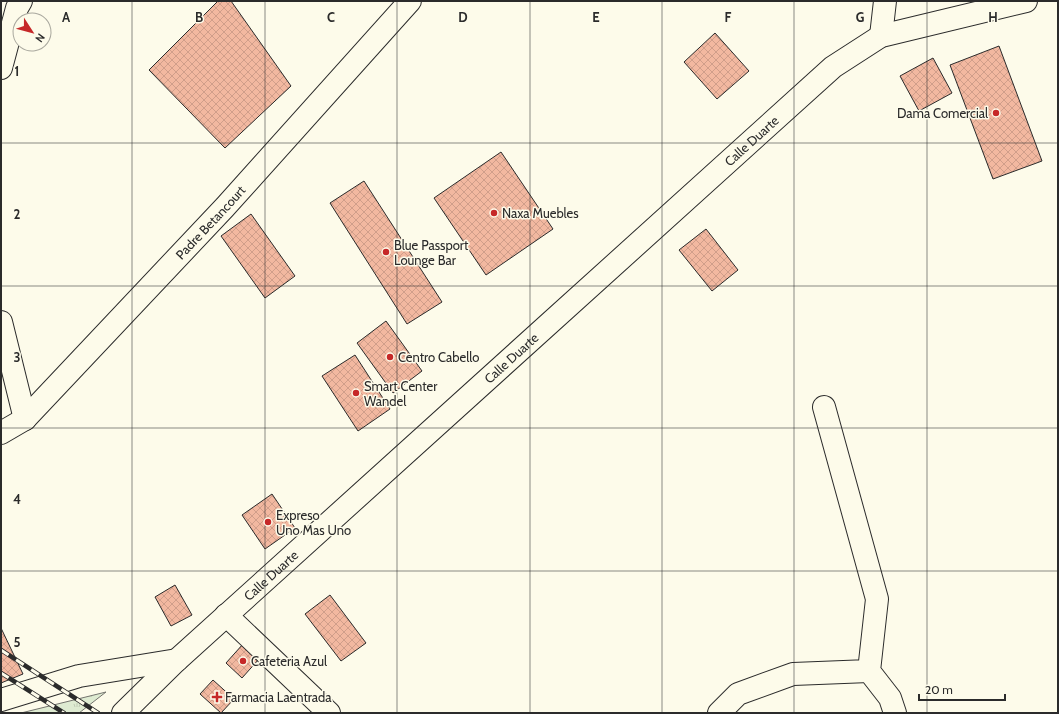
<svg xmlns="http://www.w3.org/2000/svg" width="1059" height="714" viewBox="0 0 1059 714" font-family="Cabin,sans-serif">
  <defs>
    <pattern id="grass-tufts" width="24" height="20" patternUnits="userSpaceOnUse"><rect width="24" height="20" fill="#deebd1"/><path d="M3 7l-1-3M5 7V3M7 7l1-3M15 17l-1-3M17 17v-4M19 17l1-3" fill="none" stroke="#bfcab4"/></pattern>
    <pattern id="building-cross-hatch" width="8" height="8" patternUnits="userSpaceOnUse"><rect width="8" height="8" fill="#f2b8a0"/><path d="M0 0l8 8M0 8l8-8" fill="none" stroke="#d09e8a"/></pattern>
  </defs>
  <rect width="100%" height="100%" fill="#fdfbea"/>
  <path fill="url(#grass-tufts)" stroke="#74746e" d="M 106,692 L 79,713 L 21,713 Z"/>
  <path fill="url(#building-cross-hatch)" stroke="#2b2b2b" d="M 218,1 L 231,1 L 291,86 L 225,148 L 149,70 Z
    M 715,33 L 749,71 L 717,99 L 684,62 Z
    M 999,46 L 1042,161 L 993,179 L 950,65 Z
    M 933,58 L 952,93 L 919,111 L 900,76 Z
    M 501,152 L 553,229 L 486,275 L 434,198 Z
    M 364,181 L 442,302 L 407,324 L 330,203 Z
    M 251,214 L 295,276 L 265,298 L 221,236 Z
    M 706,229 L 738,270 L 712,291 L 679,250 Z
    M 386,321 L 422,371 L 393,393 L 357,343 Z
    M 355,355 L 390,409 L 358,431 L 322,376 Z
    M 272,494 L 295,528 L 265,549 L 242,515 Z
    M 175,585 L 192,615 L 171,626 L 155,597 Z
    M 330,595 L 366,643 L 341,661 L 305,614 Z
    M 1,628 L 23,674 L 1,683 Z
    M 243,644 L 259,659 L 242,678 L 226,663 Z
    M 213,680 L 234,699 L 221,713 L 200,694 Z"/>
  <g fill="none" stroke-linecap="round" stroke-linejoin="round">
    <defs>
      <path id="minor" d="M 1,68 L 17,8 L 21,1
        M 1,322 L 25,419
        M 824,407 L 877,599 L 869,671
        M 226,615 L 329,713
        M 1,700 L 79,676 L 177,660
        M 719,713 L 738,694 L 793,674 L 869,671 L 890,698 L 895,713"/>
      <g id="tertiary">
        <path d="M 881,36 L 885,1"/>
        <path id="s1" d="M 1,433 L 25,419 L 225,207 L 410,1"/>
        <path id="s2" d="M 123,713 L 177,660 L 833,67 L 881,36 L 1026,1"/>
      </g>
      <path id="primary" d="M 127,713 L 128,709"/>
    </defs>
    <use href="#minor" stroke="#2b2b2b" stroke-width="24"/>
    <use href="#tertiary" stroke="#2b2b2b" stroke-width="24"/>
    <use href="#primary" stroke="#2b2b2b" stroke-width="24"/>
    <use href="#minor" stroke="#fdfbea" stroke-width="22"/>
    <use href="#tertiary" stroke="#fdfbea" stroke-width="22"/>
    <use href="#primary" stroke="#fdfbea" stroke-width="22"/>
    <defs>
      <path id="rail" d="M 1,650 L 98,713
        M 1,673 L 64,713"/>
    </defs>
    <use href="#rail" stroke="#2b2b2b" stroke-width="4.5"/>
    <use href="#rail" stroke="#fdfbea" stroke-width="3" stroke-dasharray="9" stroke-linecap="butt"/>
  </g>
  <path fill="none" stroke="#2b2b2b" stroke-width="1" stroke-opacity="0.55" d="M 132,1 L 132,713M 265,1 L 265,713M 397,1 L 397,713M 530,1 L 530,713M 662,1 L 662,713M 794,1 L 794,713M 927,1 L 927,713M 1,143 L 1058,143M 1,286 L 1058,286M 1,428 L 1058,428M 1,571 L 1058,571"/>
  <g fill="#c62828" stroke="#fdfbea" stroke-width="1.5">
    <circle cx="996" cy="113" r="4"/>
    <circle cx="494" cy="213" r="4"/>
    <circle cx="386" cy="252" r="4"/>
    <circle cx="390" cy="357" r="4"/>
    <circle cx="356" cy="393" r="4"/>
    <circle cx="268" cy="522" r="4"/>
    <circle cx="243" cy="661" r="4"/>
    <path d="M215 691h4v4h4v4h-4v4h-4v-4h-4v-4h4z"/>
  </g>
  <g text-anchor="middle" stroke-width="3" stroke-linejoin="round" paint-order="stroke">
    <g font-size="13" fill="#2b2b2b" stroke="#fdfbea" text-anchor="start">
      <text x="988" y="118" text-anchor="end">Dama Comercial</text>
      <text x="502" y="218">Naxa Muebles</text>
      <text x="394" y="250">Blue Passport<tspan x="394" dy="15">Lounge Bar</tspan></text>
      <text x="398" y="362">Centro Cabello</text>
      <text x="364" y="391">Smart Center<tspan x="364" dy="15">Wandel</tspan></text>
      <text x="276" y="520">Expreso<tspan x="276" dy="15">Uno Mas Uno</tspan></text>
      <text x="251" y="666">Cafeteria Azul</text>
      <text x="225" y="702">Farmacia Laentrada</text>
    </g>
    <g font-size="13" fill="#2b2b2b" stroke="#fdfbea">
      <text dy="5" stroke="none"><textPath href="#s2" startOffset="850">Calle Duarte</textPath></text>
      <text dy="5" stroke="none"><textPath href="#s1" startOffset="298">Padre Betancourt</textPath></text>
      <text dy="5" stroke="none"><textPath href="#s2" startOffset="526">Calle Duarte</textPath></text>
      <text dy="5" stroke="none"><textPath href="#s2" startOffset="202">Calle Duarte</textPath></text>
    </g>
  </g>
  <g font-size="13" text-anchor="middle" font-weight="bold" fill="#2b2b2b" stroke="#fdfbea" stroke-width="3" stroke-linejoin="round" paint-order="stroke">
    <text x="66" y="22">A</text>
    <text x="199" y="22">B</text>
    <text x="331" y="22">C</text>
    <text x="463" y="22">D</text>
    <text x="596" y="22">E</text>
    <text x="728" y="22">F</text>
    <text x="860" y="22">G</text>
    <text x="993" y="22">H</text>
    <text x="17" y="76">1</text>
    <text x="17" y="219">2</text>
    <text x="17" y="362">3</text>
    <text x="17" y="504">4</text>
    <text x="17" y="647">5</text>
  </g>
  <rect width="1059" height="714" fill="none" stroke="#2b2b2b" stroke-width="4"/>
  <g transform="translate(32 32) rotate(126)"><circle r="19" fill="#fdfbea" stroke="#a9a89e"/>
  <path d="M0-3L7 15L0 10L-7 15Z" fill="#c62828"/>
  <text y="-6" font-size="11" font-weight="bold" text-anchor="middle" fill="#2b2b2b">N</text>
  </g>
  <path d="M919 694v6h86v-6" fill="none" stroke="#2b2b2b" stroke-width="2"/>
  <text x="925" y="694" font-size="12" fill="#2b2b2b" stroke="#fdfbea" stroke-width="3" paint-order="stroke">20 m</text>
</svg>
